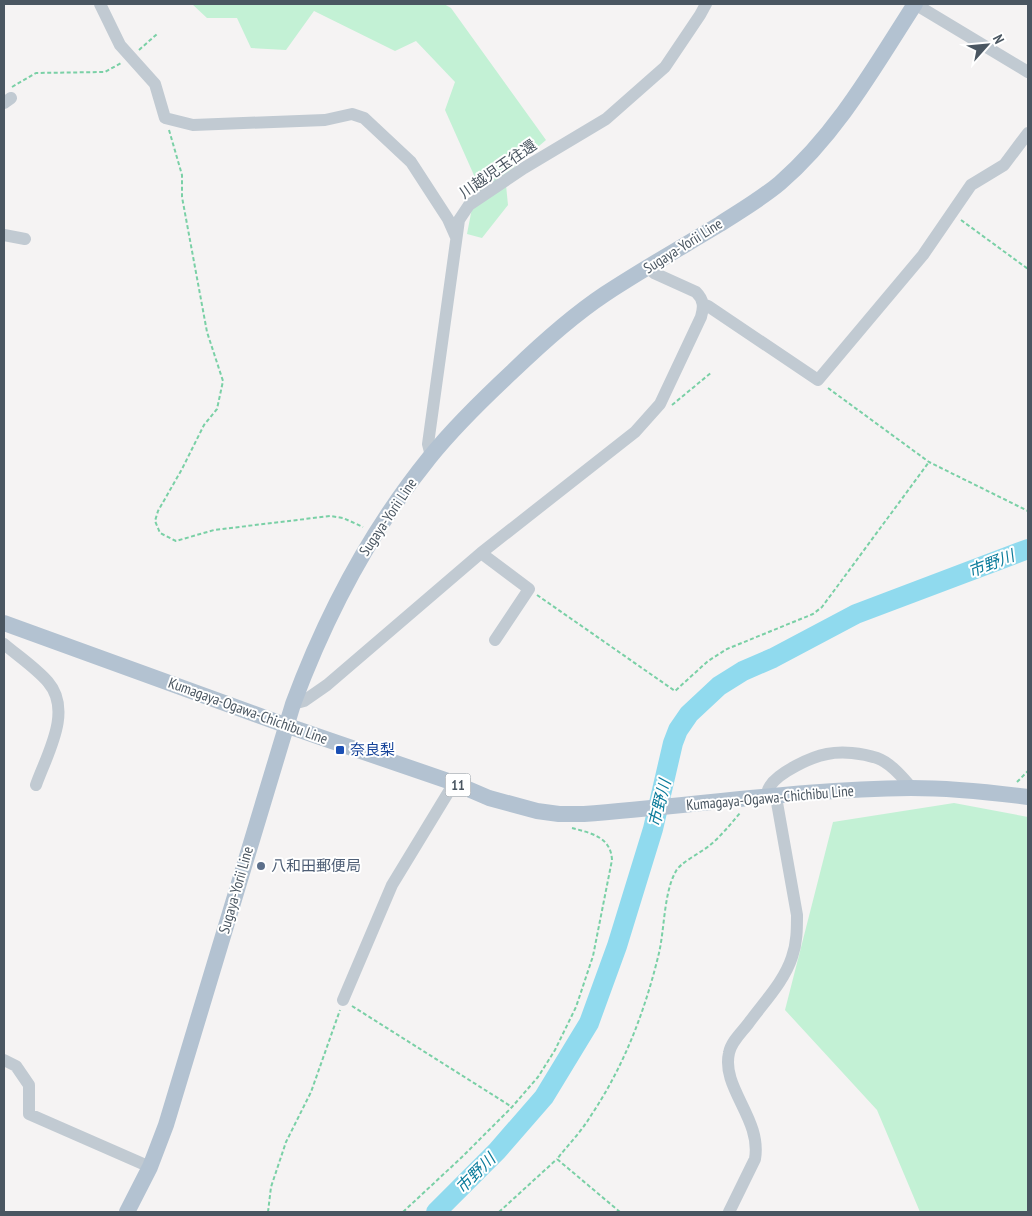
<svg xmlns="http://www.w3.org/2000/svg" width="1032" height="1216" viewBox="0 0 1032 1216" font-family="'PT Sans Narrow','Noto Sans JP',sans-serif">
  <rect width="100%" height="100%" fill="#f5f3f3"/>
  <path fill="#c3f1d5" d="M 192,4 L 444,4 L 451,8 L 546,140 L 505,175 L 508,205 L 482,238 L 467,234 L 477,182 L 445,110 L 455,82 L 416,41 L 395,51 L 314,11 L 286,50 L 251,48 L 237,18 L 207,18 Z
    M 954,803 L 1028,817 L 1028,1212 L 920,1212 L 877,1110 L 785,1010 L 833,822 Z"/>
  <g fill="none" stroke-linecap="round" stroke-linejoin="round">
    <path stroke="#90daee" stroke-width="20" d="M 436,1212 L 497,1151 L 544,1097 L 589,1023 L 617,946 L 653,829 L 673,743 L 678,730 L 689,714 L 719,686 L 743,671 L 773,658 L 856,614 L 1028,549"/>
    <path stroke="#7ad0a6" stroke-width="2" stroke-dasharray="4 2.5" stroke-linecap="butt" d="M 139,50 L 157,34
      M 12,87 L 36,73 L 105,72 L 121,63
      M 169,130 L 182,175 L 182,197 L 207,332 L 223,381 L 217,409 L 204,425 L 182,469 L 158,511 L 155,521 L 160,533 L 176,541 L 214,530 L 330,516 L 343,518 L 363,527
      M 961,220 L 1028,269
      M 828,388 L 929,462 L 1028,511
      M 672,405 L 712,372
      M 537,595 L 675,691 L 708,661 L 727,649 L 813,614 L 822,607 L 929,462
      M 1017,782 L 1028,771
      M 352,1006 L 512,1107
      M 268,1212 L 271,1187 L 286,1142 L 311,1092 L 340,1010
      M 403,1212 L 462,1157 L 512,1107 L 538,1077 L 555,1050 L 576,1007 L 593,956 L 612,860 C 611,837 591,833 572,828
      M 499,1212 L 557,1159
      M 620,1212 L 557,1159 C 568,1145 581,1132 590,1117 C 623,1068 644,1014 658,957 C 665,931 663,894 676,871 C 680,863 700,853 709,846 C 720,837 730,825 740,813"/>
    <path stroke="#c1cad2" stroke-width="12" d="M 100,4 L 120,45 L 155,84 L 165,118 L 193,125 L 325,120 L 352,114 L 364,118 L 411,162 L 448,219 L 456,237
      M 915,4 L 1028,72
      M 4,103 L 11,98
      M 4,235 L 25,239
      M 703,304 L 708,306 L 818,380 L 923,255 L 971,185 L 1004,165 L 1028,133
      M 431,456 L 428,444 L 459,220 L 469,205 L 524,168 L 606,119 L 665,67 L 700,15 L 706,4
      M 481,553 L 529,589 L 495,640
      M 4,644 C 18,656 36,668 48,682 C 73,711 47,754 36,785
      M 293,704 L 304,701 L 327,685 L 481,553 L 635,432 L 660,404 L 701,317 C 704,307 704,300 696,292 L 654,273 L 648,268
      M 767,797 C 767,793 768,789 770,786 C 779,772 811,757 827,754 C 842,751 862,753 877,758 C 891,763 903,778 912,788
      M 343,1000 L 392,885 L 454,783
      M 4,1060 L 16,1066 L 29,1085 L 29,1114 L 150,1167
      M 729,1212 L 755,1159 C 762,1119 721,1088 729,1053 C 731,1042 741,1033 748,1024 C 763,1003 784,982 792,957 C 797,943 797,929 797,915 L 776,797"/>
    <path stroke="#b3c2d1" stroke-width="16" d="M 4,623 L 285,725 L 454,783 L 489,798 L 537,811 L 559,814 L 584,814 C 693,806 801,789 911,788 C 950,788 989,792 1028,797
      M 127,1212 L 150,1167 L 166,1125 L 293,704 C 326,615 370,531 430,457 C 455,426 484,398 513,371 C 542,343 572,316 605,294 C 643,269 682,247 720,224 C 740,211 761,199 780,183 C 837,134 875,66 915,4"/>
  </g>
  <rect fill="#1a4fb4" stroke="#fff" stroke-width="2" x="335" y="745" width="10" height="10" rx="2.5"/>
  <circle fill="#5c6f8a" stroke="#fff" stroke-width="2" cx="261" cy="866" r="5"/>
  <g text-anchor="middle" stroke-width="4" stroke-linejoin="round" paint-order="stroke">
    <rect fill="#fff" stroke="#808990" stroke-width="1" x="445.5" y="773.5" width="25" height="23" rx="4"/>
    <g font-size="14" font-weight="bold" fill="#4a5661">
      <text x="458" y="790">11</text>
    </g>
    <g font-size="15" fill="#4a5661" stroke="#fff">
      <text transform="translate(498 169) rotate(-35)" y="5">川越児玉往還</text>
      <text transform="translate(683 246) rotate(-32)" y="5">Sugaya-Yorii Line</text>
      <text transform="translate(388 517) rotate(-56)" y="5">Sugaya-Yorii Line</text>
      <text transform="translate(248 711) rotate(20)" y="5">Kumagaya-Ogawa-Chichibu Line</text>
      <text transform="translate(770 798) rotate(-5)" y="5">Kumagaya-Ogawa-Chichibu Line</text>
      <text transform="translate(236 890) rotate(-74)" y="5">Sugaya-Yorii Line</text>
    </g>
    <g font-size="15" fill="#164399" stroke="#fff" text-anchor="start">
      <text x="350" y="755">奈良梨</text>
    </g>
    <g font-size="15" fill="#4e5e75" stroke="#fff" text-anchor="start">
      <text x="271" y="871">八和田郵便局</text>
    </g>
    <g font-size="16" font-style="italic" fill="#0c7c9b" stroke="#fff">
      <text transform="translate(991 563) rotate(-21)" y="6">市野川</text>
      <text transform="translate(659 803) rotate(-76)" y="6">市野川</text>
      <text transform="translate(475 1173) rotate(-45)" y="6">市野川</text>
    </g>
  </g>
  <rect width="1032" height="1216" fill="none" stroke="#4a5661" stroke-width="10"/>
  <g transform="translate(987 45) rotate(63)" stroke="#ffffff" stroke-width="4" paint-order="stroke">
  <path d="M0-4L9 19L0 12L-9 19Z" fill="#4a5661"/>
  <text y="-8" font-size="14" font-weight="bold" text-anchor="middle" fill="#4a5661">N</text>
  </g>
</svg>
